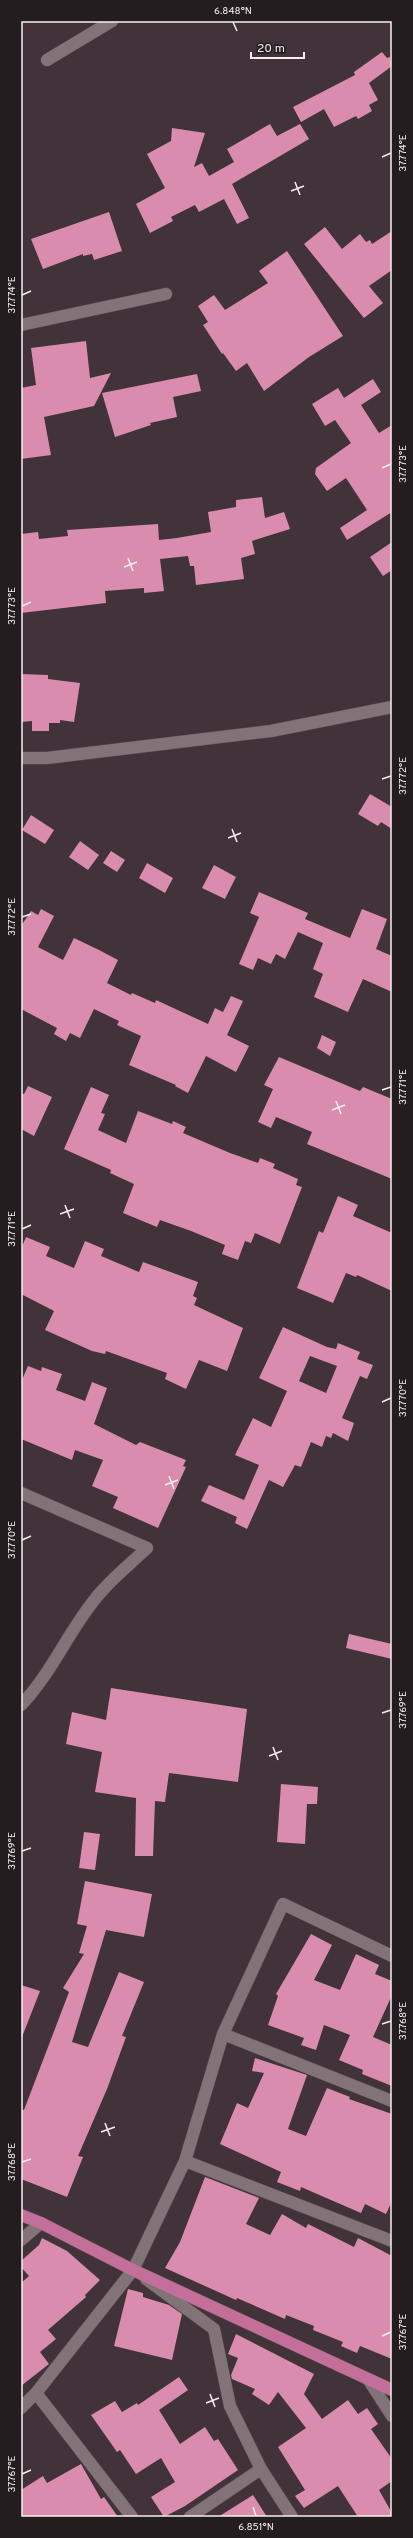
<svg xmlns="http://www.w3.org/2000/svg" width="413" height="2538" viewBox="0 0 413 2538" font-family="Overpass,sans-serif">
  <rect width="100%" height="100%" fill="#413339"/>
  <path fill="#d98cae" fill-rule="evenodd" d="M 382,52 L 387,58 L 390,57 L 392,66 L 369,83 L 378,100 L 369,105 L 372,111 L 358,119 L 356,116 L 334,127 L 324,109 L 301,122 L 293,107 L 355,75 L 354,72 Z
    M 270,124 L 277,136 L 300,124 L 309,139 L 232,184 L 249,218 L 237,224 L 224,199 L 199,212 L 195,205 L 171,217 L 173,221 L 150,233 L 136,204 L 165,188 L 147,154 L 171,141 L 172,128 L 205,133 L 194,167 L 202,163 L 209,176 L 234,162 L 227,149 Z
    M 109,212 L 122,251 L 94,260 L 92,254 L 83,256 L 83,254 L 43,269 L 31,239 Z
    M 325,227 L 342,249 L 360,234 L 366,242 L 370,240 L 372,244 L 392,231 L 392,270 L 369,286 L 383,303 L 364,318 L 304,244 Z
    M 287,251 L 343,336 L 309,357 L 264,391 L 247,363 L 236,371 L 223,353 L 222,354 L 203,325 L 208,322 L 198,306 L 214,295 L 225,310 L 268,283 L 259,271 Z
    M 86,341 L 90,378 L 111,373 L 94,406 L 44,417 L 51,455 L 21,459 L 21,388 L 36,385 L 31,348 Z
    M 197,374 L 201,391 L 173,397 L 177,417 L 150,423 L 151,425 L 115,437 L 102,393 Z
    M 373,379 L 381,392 L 361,405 L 379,433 L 392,425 L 392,512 L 347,540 L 340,528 L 367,510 L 346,478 L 327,491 L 315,474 L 316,468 L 351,443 L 335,420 L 325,426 L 312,404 L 338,388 L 344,398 Z
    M 262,497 L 265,518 L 284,512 L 290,529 L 252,541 L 255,554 L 241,558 L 244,579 L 196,585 L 194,566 L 190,566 L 188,556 L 160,559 L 164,591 L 144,593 L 144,588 L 105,591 L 106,603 L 21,613 L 21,534 L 38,532 L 39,539 L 68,536 L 67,530 L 158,524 L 159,540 L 177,538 L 211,532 L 208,512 L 236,507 L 236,500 Z
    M 392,542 L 392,570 L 383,576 L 370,557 Z
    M 21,674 L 48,675 L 48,679 L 80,683 L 74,722 L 60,720 L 60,723 L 49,723 L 49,731 L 32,731 L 32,721 L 21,722 Z
    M 370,794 L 392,807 L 392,829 L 381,822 L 378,826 L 358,814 Z
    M 31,815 L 54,830 L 45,844 L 22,830 Z
    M 80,841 L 99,855 L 88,870 L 69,857 Z
    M 111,851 L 125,860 L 117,872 L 103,863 Z
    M 147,863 L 173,878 L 165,893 L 139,878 Z
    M 214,865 L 236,877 L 225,899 L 202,888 Z
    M 259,892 L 308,913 L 305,919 L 350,938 L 362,909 L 387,919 L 376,949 L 392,956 L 392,992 L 363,979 L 348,1012 L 314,997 L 323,974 L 313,969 L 323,943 L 298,932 L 285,959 L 276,954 L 271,964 L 258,958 L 253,970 L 239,964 L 259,917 L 250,913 Z
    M 41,909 L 54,916 L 38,947 L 63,960 L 74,938 L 99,950 L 118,960 L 107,983 L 131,995 L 132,993 L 155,1003 L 156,1000 L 208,1024 L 215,1008 L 223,1012 L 231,996 L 243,1001 L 227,1035 L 249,1046 L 236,1072 L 206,1056 L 188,1093 L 175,1086 L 176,1085 L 129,1065 L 141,1036 L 117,1025 L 119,1021 L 94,1009 L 80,1038 L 70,1033 L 66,1041 L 54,1034 L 57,1028 L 21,1009 L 21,926 L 31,911 L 38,915 Z
    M 322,1035 L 336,1042 L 330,1056 L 317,1048 Z
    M 279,1057 L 360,1091 L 363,1087 L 392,1099 L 392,1179 L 307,1144 L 312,1132 L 276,1117 L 271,1128 L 258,1122 L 273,1089 L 264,1085 Z
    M 28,1086 L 52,1097 L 34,1136 L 21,1129 L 21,1093 L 24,1094 Z
    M 91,1087 L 109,1095 L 101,1113 L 105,1114 L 98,1130 L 126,1143 L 138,1111 L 172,1124 L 173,1121 L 186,1127 L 183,1133 L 230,1153 L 258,1163 L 260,1158 L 275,1164 L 273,1168 L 298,1179 L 296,1185 L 302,1187 L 280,1244 L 255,1233 L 251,1243 L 245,1241 L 238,1260 L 222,1254 L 225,1245 L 191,1231 L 160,1220 L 157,1227 L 123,1213 L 134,1184 L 110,1173 L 111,1170 L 64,1149 Z
    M 338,1196 L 358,1205 L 353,1216 L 392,1233 L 392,1291 L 357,1275 L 356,1277 L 346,1273 L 333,1303 L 297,1288 L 319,1231 L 323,1233 Z
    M 26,1237 L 50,1247 L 46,1256 L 74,1268 L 85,1241 L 104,1249 L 101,1256 L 139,1272 L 143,1262 L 198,1282 L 193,1296 L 197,1298 L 194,1305 L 243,1328 L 227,1371 L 199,1360 L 186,1389 L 165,1379 L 167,1373 L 106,1351 L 105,1354 L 92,1351 L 45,1330 L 54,1311 L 21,1294 L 21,1249 Z
    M 283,1327 L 327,1347 L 336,1349 L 338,1343 L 360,1352 L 357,1359 L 373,1365 L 367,1379 L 360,1376 L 342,1418 L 354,1423 L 348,1441 L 333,1433 L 331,1438 L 326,1436 L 322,1447 L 311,1442 L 301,1467 L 295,1465 L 283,1487 L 269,1480 L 247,1529 L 235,1523 L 237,1517 L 201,1501 L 209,1485 L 244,1500 L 259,1465 L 235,1455 L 253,1418 L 271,1427 L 287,1391 L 259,1378 ZM 310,1356 L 337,1366 L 326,1393 L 299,1381 Z
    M 28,1366 L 41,1371 L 42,1367 L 62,1374 L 56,1390 L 85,1401 L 92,1382 L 107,1388 L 94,1424 L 136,1445 L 140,1442 L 186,1460 L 183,1466 L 186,1467 L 158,1528 L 113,1508 L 118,1497 L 92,1486 L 103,1460 L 75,1450 L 72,1460 L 21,1439 L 21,1382 Z
    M 349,1634 L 392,1644 L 392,1659 L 346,1648 Z
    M 111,1688 L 247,1709 L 238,1782 L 169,1773 L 165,1802 L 155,1801 L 153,1856 L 135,1856 L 136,1798 L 95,1792 L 102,1752 L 66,1744 L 72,1712 L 106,1720 Z
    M 281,1784 L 318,1787 L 317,1804 L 307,1804 L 305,1844 L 277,1842 Z
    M 84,1832 L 100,1834 L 95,1870 L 79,1868 Z
    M 85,1881 L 152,1894 L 144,1937 L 106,1930 L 72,2042 L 88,2047 L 119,1972 L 144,1982 L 122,2036 L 126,2037 L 107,2089 L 78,2156 L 83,2157 L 67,2197 L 21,2179 L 21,2109 L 24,2110 L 69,1992 L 63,1988 L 84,1954 L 79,1953 L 87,1926 L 77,1924 Z
    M 311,1934 L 332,1945 L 314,1980 L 340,1990 L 356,1954 L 379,1965 L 375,1974 L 392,1981 L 392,1995 L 373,2037 L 392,2045 L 392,2086 L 362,2074 L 363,2070 L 339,2060 L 350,2035 L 324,2025 L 316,2050 L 301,2045 L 304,2038 L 268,2025 L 278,1996 L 276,1994 Z
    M 21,1985 L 40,1991 L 22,2037 L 21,2036 Z
    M 255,2058 L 307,2075 L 288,2129 L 306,2136 L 327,2088 L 350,2097 L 349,2099 L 392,2114 L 392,2201 L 386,2214 L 365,2204 L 361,2213 L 301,2187 L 300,2191 L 277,2182 L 281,2172 L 220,2144 L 237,2103 L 248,2108 L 264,2073 L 252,2071 Z
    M 205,2177 L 259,2198 L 246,2224 L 270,2235 L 282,2214 L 306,2228 L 308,2224 L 354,2247 L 358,2238 L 392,2256 L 392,2359 L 360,2346 L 357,2353 L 341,2346 L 343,2342 L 313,2330 L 314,2326 L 286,2315 L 285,2319 L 237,2298 L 236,2300 L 165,2268 L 180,2242 Z
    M 42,2238 L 67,2251 L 100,2280 L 85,2295 L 86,2297 L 48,2330 L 56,2339 L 40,2352 L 49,2364 L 21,2386 L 21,2283 L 29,2276 L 21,2267 L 21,2261 L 39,2245 Z
    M 128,2289 L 143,2293 L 143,2297 L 169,2305 L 182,2314 L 172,2360 L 114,2346 Z
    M 236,2334 L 314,2374 L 304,2394 L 322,2419 L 348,2400 L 358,2414 L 367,2408 L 378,2424 L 371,2429 L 392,2459 L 392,2481 L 379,2490 L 392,2513 L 392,2517 L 358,2517 L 338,2486 L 304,2508 L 295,2496 L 305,2490 L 278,2447 L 306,2428 L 278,2392 L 269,2405 L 252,2394 L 255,2389 L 232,2379 L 231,2375 L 238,2358 L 228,2354 Z
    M 179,2377 L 188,2390 L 159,2410 L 180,2444 L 205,2427 L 214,2441 L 218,2439 L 238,2470 L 185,2506 L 164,2517 L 151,2497 L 175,2482 L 161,2458 L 136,2474 L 120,2450 L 117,2452 L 91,2415 L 115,2401 L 122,2412 L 137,2403 L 138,2405 Z
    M 81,2464 L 101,2499 L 104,2497 L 118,2517 L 21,2517 L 21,2490 L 43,2476 L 47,2483 Z
    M 253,2495 L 267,2517 L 218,2517 Z"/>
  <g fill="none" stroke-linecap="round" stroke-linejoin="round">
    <defs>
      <path id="minor" d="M 47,60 L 112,21
        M 21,325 L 166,294
        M 21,758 L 47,758 L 271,731 L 392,707
        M 21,1493 L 147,1548 C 127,1567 105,1584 89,1607 C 65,1639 49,1676 21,1705
        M 223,2034 L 392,2101
        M 185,2161 L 392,2241
        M 21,2240 L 41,2223
        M 146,2279 L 214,2329 L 230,2406 L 261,2469 L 292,2517
        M 368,2379 L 392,2416
        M 36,2393 L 132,2517
        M 21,2408 L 36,2393 L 133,2270 L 185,2161 L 223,2034 L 283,1904 L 392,1956
        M 190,2517 L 261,2469"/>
      <path id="major" d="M 21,2215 L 41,2223 L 133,2270 L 392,2390"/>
    </defs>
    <use href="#minor" stroke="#5d5257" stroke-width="13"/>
    <use href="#major" stroke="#5d5257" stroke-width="13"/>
    <use href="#minor" stroke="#827379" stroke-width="12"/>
    <use href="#major" stroke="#c46f99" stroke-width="12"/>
  </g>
  <path fill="none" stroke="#f8eff2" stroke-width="1.5" d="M 233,22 L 237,31M 382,157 L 391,153M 295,182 L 300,195M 291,191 L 304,186M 22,295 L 31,291M 382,468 L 391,464M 128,558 L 133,571M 124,567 L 137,562M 22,606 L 31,602M 382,779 L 391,776M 232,829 L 237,842M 228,838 L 241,833M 22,917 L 31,914M 382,1090 L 391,1087M 336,1101 L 341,1114M 332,1110 L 345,1105M 65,1205 L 70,1218M 60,1214 L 74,1209M 22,1229 L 31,1225M 382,1402 L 391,1398M 169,1476 L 174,1489M 165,1485 L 178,1480M 22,1540 L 31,1536M 382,1713 L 391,1710M 273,1747 L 278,1760M 269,1756 L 282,1751M 22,1851 L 31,1848M 382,2024 L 391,2021M 105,2123 L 110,2136M 101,2132 L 115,2127M 22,2162 L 31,2159M 382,2336 L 391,2332M 210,2394 L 215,2407M 206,2403 L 219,2398M 22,2474 L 31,2470M 253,2507 L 256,2516"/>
  <rect width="413" height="2538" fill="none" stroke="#231d1f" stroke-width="44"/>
  <path d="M251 52v6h53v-6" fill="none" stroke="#f8eff2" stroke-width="2"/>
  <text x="257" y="52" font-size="12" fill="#f8eff2" stroke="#231d1f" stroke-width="3" paint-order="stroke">20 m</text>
  <rect x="22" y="22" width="369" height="2494" fill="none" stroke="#f8eff2" stroke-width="1.5"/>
  <g font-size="10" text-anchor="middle" fill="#f8eff2">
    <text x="233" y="14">6.848°N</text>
    <text transform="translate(402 153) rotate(-90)" y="4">37.774°E</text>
    <text transform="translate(11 295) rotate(-90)" y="4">37.774°E</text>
    <text transform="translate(402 464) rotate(-90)" y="4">37.773°E</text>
    <text transform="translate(11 606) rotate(-90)" y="4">37.773°E</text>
    <text transform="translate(402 776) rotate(-90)" y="4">37.772°E</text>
    <text transform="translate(11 917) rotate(-90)" y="4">37.772°E</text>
    <text transform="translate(402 1087) rotate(-90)" y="4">37.771°E</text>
    <text transform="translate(11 1229) rotate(-90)" y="4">37.771°E</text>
    <text transform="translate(402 1398) rotate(-90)" y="4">37.770°E</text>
    <text transform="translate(11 1540) rotate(-90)" y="4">37.770°E</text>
    <text transform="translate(402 1710) rotate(-90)" y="4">37.769°E</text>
    <text transform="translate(11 1851) rotate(-90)" y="4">37.769°E</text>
    <text transform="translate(402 2021) rotate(-90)" y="4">37.768°E</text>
    <text transform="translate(11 2162) rotate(-90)" y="4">37.768°E</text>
    <text transform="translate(402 2332) rotate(-90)" y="4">37.767°E</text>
    <text transform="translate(11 2474) rotate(-90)" y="4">37.767°E</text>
    <text x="256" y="2530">6.851°N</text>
  </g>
</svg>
